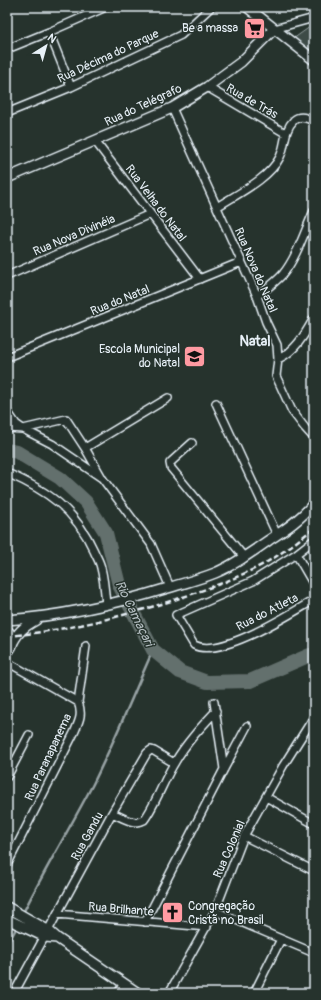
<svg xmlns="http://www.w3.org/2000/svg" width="321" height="1000" viewBox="0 0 321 1000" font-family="Pangolin,sans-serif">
  <rect width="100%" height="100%" fill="#26332d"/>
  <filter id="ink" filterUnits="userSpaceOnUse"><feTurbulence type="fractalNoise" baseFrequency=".025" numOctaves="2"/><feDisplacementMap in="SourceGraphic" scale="8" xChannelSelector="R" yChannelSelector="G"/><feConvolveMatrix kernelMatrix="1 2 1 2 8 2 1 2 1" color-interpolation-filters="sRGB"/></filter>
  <g filter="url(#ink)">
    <path fill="#3e4b47" stroke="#939ea0" d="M 314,24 L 314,55 L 293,39 Z"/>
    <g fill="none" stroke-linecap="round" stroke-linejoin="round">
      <path stroke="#98a3a5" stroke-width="2.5" d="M 23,913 C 45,869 70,828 93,784 C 115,740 133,695 153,650
        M 7,945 L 17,927"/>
      <path stroke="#636f6d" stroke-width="14" d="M 7,450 L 17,452 L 60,478 L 86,502 L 106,533 L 119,585 L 153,650 L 180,672 L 207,682 L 250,681 L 310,655 L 314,656"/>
      <defs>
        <path id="minor" d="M 274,29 L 314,18
          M 49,32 L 71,87
          M 7,49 L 49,32 L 106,7
          M 207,87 L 285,133
          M 172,108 L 257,296 L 266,322 L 277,345 L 278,359 L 276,376 L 292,411 L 305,428 L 314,438
          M 7,113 L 71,87 L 181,35 L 211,7
          M 95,141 L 200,279
          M 217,207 C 237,194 269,179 280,157 C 286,145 283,131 294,120 C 300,115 307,118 314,121
          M 7,276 L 150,214
          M 257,296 C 266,289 275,283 283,274 C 297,257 305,230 314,211
          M 7,357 L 241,262
          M 278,359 C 296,351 305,334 314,318
          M 216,403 L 277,535
          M 7,411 L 16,424 L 23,429 L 52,444 L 102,478 L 151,544 L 170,587
          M 7,428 L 23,429 L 66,419 L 85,448 L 101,476
          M 192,443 L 172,461 L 170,463 L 171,468 L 244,557
          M 85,448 L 168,398
          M 7,473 C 48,491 75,509 94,551 C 96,556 100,562 101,568 C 104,579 105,593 106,605
          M 314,540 L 296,554 L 253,581 L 176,615 L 194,645 C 220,659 290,614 314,600
          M 296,554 L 314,585
          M 7,662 L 78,702
          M 78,702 L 86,646
          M 214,702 L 224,769
          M 7,777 L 29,735
          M 266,797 L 314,824
          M 112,813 C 122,817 134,826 144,820 C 156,804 164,779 175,762 C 186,743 201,727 216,711
          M 244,836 L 314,871
          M 7,865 L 74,733 C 79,721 83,715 78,702
          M 215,911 L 314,953
          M 57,914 L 207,927
          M 145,922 L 224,769 L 247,726
          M 14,993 L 112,813 L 147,753 L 151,750 L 154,751 L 174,763
          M 118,993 L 124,983
          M 169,993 L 215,911 L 244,836 L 283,766 L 314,717
          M 254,993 L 281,939"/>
        <path id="tertiary" d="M 247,7 L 314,60
          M 7,178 L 172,108 L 207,87 L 241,62 L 274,29
          M 7,620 C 62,616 116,604 168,588 C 184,583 200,579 215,573 C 234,565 252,552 269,540 C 286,529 302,518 314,503
          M 11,646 C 17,633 23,627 36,620
          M 7,907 L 49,931 L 57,938 L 138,993
          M 7,919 L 45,937 L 57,938"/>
        <path id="primary" d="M 7,632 C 12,639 13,644 7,650"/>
      </defs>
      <use href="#minor" stroke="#e8f1f8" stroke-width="10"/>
      <use href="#tertiary" stroke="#e8f1f8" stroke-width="12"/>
      <use href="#primary" stroke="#e8f1f8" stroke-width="15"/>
      <use href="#minor" stroke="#26332d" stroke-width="7"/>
      <use href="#tertiary" stroke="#26332d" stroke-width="9"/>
      <use href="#primary" stroke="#26332d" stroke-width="12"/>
      <path stroke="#e8f1f8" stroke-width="2.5" stroke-dasharray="6 3" stroke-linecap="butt" d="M 7,636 C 64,631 122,617 177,599 C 207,589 239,578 267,562 C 284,552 299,540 314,528"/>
    </g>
  </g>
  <defs>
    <symbol id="supermarket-square" viewBox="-11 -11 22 22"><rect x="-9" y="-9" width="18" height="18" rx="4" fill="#ff9aa2" stroke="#26332d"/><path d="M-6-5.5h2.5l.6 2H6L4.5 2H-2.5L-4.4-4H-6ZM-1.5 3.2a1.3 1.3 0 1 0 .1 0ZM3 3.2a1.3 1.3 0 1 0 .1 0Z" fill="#111"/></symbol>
    <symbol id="school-square" viewBox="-11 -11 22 22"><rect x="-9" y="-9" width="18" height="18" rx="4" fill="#ff9aa2" stroke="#26332d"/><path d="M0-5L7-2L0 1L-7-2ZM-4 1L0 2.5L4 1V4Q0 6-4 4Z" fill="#111"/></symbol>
    <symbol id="church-square" viewBox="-11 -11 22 22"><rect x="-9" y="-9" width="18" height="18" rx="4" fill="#ff9aa2" stroke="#26332d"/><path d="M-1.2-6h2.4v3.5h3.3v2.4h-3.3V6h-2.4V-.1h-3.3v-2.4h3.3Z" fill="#111"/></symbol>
  </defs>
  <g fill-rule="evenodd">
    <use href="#supermarket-square" x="242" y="16" width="25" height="25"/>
    <use href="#school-square" x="182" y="344" width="25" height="25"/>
    <use href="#church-square" x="160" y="900" width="25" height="25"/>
  </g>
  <g text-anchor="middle" stroke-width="3" stroke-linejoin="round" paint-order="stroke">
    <g font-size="12" fill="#e8f1f8" stroke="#26332d" text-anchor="end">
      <text x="238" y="32">Be a massa</text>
      <text x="180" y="353">Escola Municipal<tspan x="180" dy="14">do Natal</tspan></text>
      <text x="188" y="910" text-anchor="start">Congregação<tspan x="188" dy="14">Cristã no Brasil</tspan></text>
    </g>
    <g font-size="12" fill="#e8f1f8" stroke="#26332d">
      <text transform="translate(108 56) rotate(-25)" y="4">Rua Décima do Parque</text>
      <text transform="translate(252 101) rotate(30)" y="4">Rua de Trás</text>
      <text transform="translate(143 105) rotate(-25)" y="4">Rua do Telégrafo</text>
      <text transform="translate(156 203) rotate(53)" y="4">Rua Velha do Natal</text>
      <text transform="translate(74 235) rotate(-23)" y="4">Rua Nova Divinéia</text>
      <text transform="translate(256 270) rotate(67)" y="4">Rua Nova do Natal</text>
      <text transform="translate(120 300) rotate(-22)" y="4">Rua do Natal</text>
      <text transform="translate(267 612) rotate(-27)" y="4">Rua do Atleta</text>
      <text transform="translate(48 757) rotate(-65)" y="4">Rua Paranapanema</text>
      <text transform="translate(87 836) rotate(-61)" y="4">Rua Gandu</text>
      <text transform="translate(229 849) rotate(-66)" y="4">Rua Colonial</text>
      <text transform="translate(121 909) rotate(5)" y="4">Rua Brilhante</text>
    </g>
    <g font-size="13" font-style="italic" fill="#b3bdc0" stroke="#26332d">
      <text transform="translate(135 613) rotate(64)" y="5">Rio Camaçari</text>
    </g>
    <g font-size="14" font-weight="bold" fill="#e8f1f8" stroke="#26332d">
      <text x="255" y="346">Natal</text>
    </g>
  </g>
  <rect width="321" height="1000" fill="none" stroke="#26332d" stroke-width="24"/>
  <rect x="12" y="12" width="297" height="976" fill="none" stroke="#e8f1f8" stroke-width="1.5" filter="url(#ink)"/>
  <g transform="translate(46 46) rotate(37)" stroke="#26332d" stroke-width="3" paint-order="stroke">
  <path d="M0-3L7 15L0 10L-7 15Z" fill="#e8f1f8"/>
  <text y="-6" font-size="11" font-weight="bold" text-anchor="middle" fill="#e8f1f8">N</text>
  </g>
</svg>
